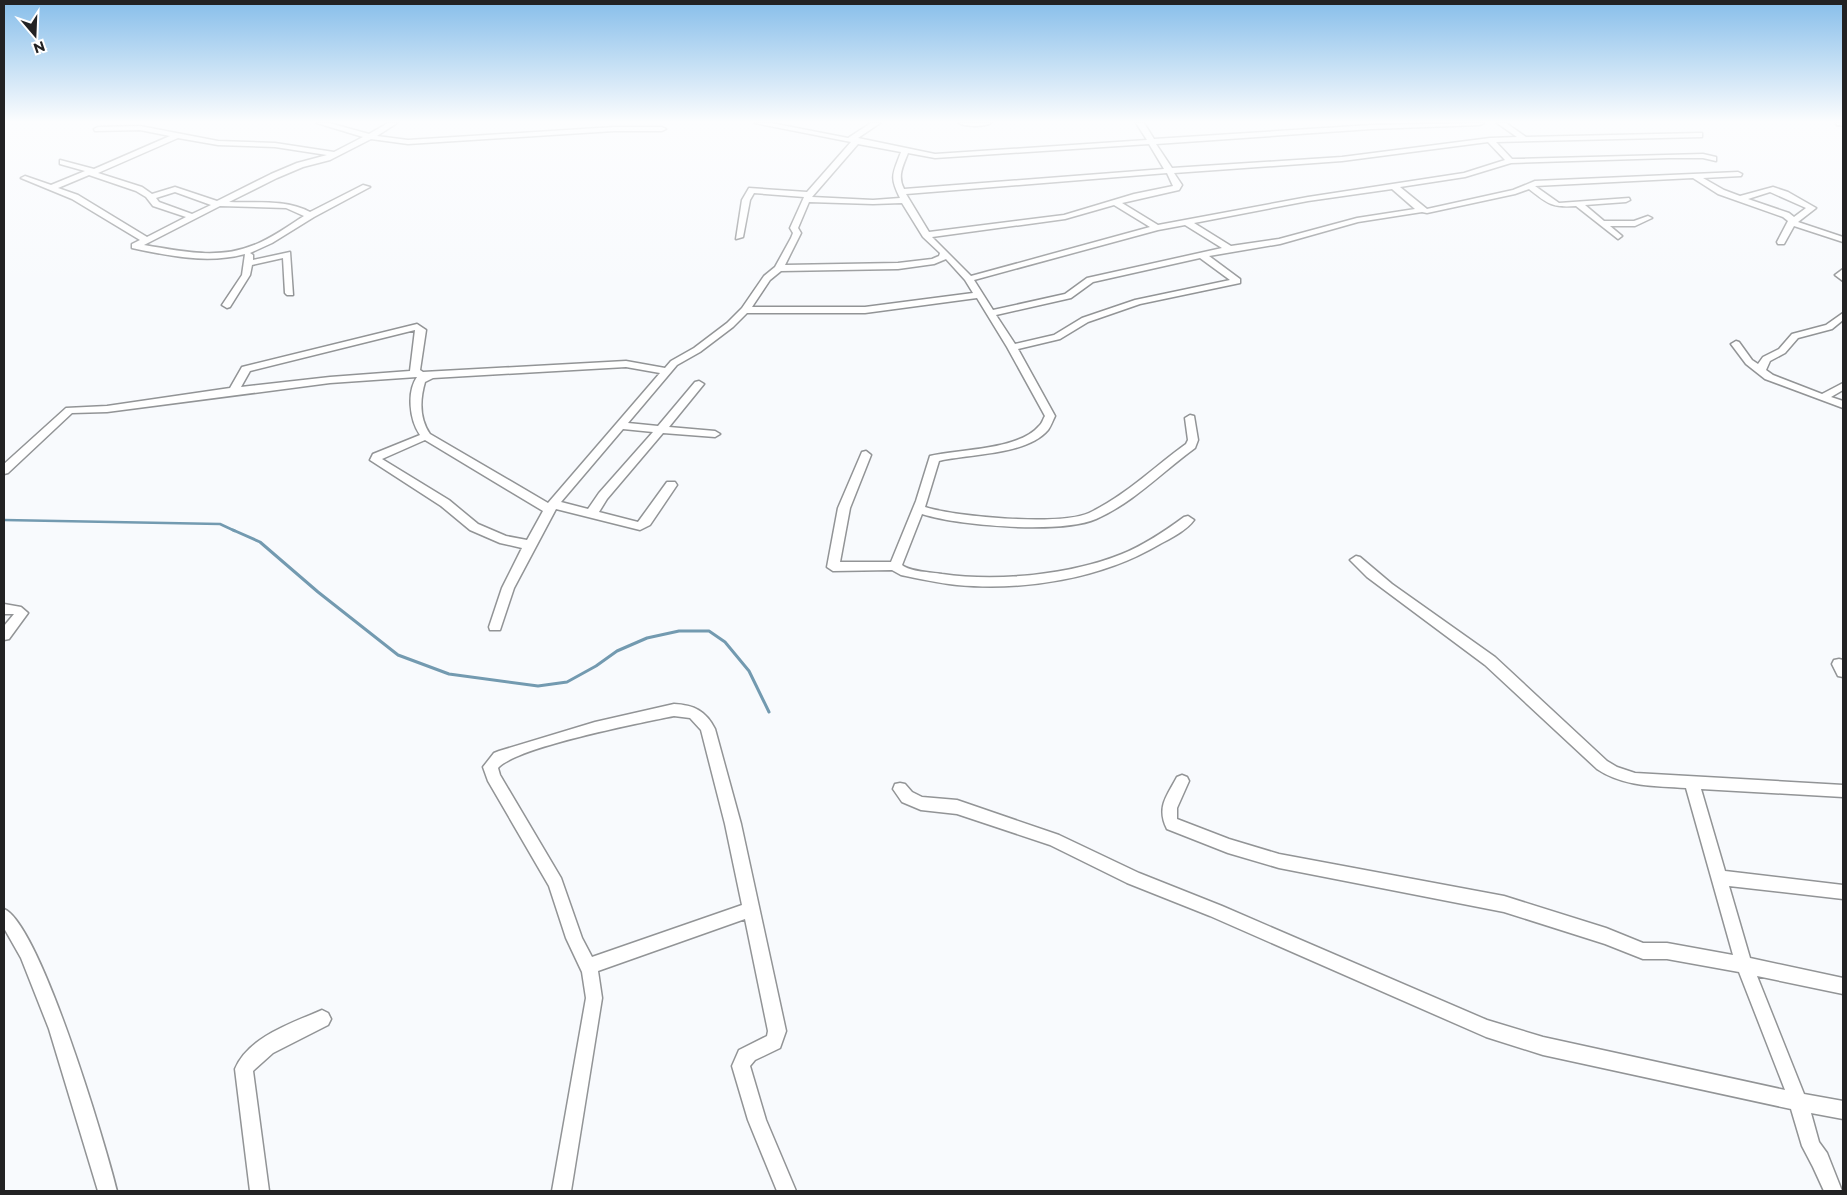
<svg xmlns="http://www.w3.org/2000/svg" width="1847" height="1195" viewBox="0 0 1847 1195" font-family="Montserrat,sans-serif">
  <rect width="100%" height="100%" fill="#f8fafd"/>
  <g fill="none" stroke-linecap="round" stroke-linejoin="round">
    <path stroke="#739ab0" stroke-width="2.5" d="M 4,520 L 220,524 L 235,531"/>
    <path stroke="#739ab0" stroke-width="3" d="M 233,530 L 260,542 L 318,592 L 398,655 L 449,674 L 538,686 L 567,682 L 596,666 L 617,651 L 647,638 L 679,631 L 709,631 L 725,642 L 749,671 L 769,712"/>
    <defs>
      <path id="minor" d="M 317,123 L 329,123 L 369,134 L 388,123 L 397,123 L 377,136 L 408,140 L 614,127 L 662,127 L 666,129 L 662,131 L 614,131 L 408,144 L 371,139 L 330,160 L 303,167 L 277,178 L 229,202 C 256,203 286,199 310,212 L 363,185 L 370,187 L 314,217 L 272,243 L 250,253 L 253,255 L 253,260 L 290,252 L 293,295 L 287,295 L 285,293 L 283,258 L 252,265 L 250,275 L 230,307 L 227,308 L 222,305 L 242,275 L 245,254 C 208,264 169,256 132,248 L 132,244 L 140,240 L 72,199 L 21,178 L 25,176 L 51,185 L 85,171 L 60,164 L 60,160 L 94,169 L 170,136 L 140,130 L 95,131 L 94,129 L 98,127 L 140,126 L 218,141 L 275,143 L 334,152 L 363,137 ZM 178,138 L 218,145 L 275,147 L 327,155 L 297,163 L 271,174 L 217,201 L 175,187 L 152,194 L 142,187 L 98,173 ZM 89,175 L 136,191 L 146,197 L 153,206 L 186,217 L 147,237 L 78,195 L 58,188 ZM 175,192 L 211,205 L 192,214 L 159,202 L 156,198 ZM 220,206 L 286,208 L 304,216 C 288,226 272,238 254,245 C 218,260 181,251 144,245 Z
        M 755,123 L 771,123 L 848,138 L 871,123 L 880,123 L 858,138 L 935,154 L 1147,140 L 1136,123 L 1144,123 L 1154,139 L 1371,125 L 1484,123 L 1480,125 L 1371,129 L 1156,144 L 1172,168 L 1342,157 L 1490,138 L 1517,137 L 1497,123 L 1506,123 L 1526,137 L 1699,133 L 1702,133 L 1702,137 L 1496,142 L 1512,159 L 1703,154 L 1716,157 L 1716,161 L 1703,158 L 1669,158 L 1511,163 L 1465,177 L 1400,187 L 1427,209 L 1513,190 L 1535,181 L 1738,172 L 1742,174 L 1741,176 L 1703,178 L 1724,190 L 1740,196 L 1773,187 L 1788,192 L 1816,208 L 1798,222 L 1843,237 L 1843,242 L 1794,226 L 1784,244 L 1778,244 L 1777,242 L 1788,221 L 1783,217 L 1718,194 L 1693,178 L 1535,186 L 1559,203 L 1629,198 L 1630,200 L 1626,202 L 1585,205 L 1604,221 L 1634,221 L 1648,216 L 1652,218 L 1635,226 L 1610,226 L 1622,236 L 1618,239 L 1576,206 C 1551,208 1547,203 1529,189 L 1515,194 L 1427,213 L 1422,212 L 1358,222 L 1280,244 L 1209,256 L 1240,279 L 1240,283 L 1140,304 L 1088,322 L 1060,339 L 1018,349 L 1055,416 C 1053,420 1051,426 1048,430 C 1027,455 969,454 939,461 L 925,507 C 956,517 1060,526 1089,513 C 1125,496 1154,467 1186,444 L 1188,440 L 1185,418 L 1190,415 L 1194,416 L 1198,440 L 1195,448 C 1162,472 1133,503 1096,519 C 1061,534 959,526 922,514 L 902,565 C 910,572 931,572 942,574 C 997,582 1070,575 1122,554 C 1144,545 1165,531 1184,517 L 1188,516 L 1194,520 C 1187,530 1171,538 1160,544 C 1101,579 1025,591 957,585 C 938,583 920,579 901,575 L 892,570 L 833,571 L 827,567 L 838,508 L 862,452 L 866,451 L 871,455 L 850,508 L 840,562 L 891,562 L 916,501 L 930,456 C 960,449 1019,450 1039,426 C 1042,424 1043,419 1045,416 L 1007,347 L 977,298 L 865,313 L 747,313 L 733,327 L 700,352 L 677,365 L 628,423 L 658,426 L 695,382 L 699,381 L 704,384 L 669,427 L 715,431 L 720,434 L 715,437 L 663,433 L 607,499 L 599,512 L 638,522 L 667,482 L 675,482 L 677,485 L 650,525 L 640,530 L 556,509 L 514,588 L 500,630 L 490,630 L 489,627 L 502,588 L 522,548 L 500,543 L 470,530 L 441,506 L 370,460 L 373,454 L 420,435 C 409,419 407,391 417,377 L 330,383 L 107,412 L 72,413 L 8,473 L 4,474 L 4,464 L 66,408 L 107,406 L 230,388 L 242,367 L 417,324 L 426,330 L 420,370 L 423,372 L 626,361 L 665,368 L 671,361 L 694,348 L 727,323 L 742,308 L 764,276 L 775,267 L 791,238 L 793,233 L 790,228 L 804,197 L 754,193 L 750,200 L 743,237 L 736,239 L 742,200 L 749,188 L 807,192 L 851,142 ZM 1488,142 L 1505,160 L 1464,173 L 1308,197 L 1158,225 L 1122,203 L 1179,190 L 1182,185 L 1174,173 L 1342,161 ZM 858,144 L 901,152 C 893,174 889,176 900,198 L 873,200 L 812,197 ZM 1149,144 L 1164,169 L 904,189 C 897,176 903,166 908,153 L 935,158 ZM 1167,173 L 1173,186 L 1134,194 L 1064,215 L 929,232 L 906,194 ZM 1392,189 L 1415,209 L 1357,218 L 1279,239 L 1231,246 L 1194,223 L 1308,201 ZM 1770,192 L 1806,208 L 1794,217 L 1789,213 L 1748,199 ZM 809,202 L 873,204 L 902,203 L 923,237 L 940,253 L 939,256 L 932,259 L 898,263 L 785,265 L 801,233 L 798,228 ZM 1114,205 L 1150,227 L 971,276 L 932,237 L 1065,219 ZM 1185,225 L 1222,248 L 1087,278 L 1065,294 L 993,310 L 974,280 L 1158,230 ZM 1200,258 L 1230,280 L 1135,300 L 1082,318 L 1054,335 L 1015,344 L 996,315 L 1071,298 L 1093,282 ZM 946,259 L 965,280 L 973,293 L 865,307 L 752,307 L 770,280 L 781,271 L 898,269 L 934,264 ZM 415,330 L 410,371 L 330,377 L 241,387 L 250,371 ZM 626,367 L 660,373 L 548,503 L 430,434 C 419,418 420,399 425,382 L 433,378 ZM 623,429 L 653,432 L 599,493 L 588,509 L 561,502 ZM 425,440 L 543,511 L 527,540 L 506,536 L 478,524 L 449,500 L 382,459 Z
        M 959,123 L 991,123 C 984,127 966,127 959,123 Z
        M 1836,123 L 1843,123 L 1843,126 L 1837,125 Z
        M 1843,269 L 1843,281 L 1835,275 Z
        M 1843,313 L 1843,320 L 1832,329 L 1798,338 L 1785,353 L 1770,361 L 1766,370 L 1773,375 L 1822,394 L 1843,383 L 1843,390 L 1831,397 L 1843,401 L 1843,408 L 1765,379 L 1746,364 L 1731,344 L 1736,341 L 1739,342 L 1752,360 L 1758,364 L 1763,357 L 1779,349 L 1792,334 L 1826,325 Z
        M 1356,556 L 1360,557 L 1392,584 L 1495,657 L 1607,761 L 1617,767 L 1635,773 L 1843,785 L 1843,797 L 1701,789 L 1725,871 L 1843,885 L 1843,899 L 1729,886 L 1750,958 L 1843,978 L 1843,994 L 1757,976 L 1804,1094 L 1843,1101 L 1843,1119 L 1811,1113 L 1819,1142 L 1827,1153 L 1842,1191 L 1824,1191 L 1813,1167 L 1802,1146 L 1791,1109 L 1543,1055 L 1486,1037 L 1210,916 L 1127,883 L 1050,845 L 957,814 L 921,810 L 902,802 L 893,789 L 895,784 L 900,783 L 905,784 L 912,792 L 922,797 L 957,800 L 1059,835 L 1139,873 L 1222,906 L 1487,1020 L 1543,1037 L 1785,1090 L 1739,972 L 1667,959 L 1643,959 L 1605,944 L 1504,912 L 1279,868 L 1228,853 L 1167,829 C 1156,807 1167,796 1177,777 L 1182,775 L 1187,777 L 1189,781 L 1177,808 L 1177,819 L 1229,839 L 1279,854 L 1504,896 L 1606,928 L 1643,943 L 1667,943 L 1733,955 L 1686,788 C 1655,786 1624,787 1597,769 L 1485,665 L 1367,577 L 1350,560 Z
        M 4,604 L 21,607 L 28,613 L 9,639 L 4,640 L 4,626 L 14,614 L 4,614 Z
        M 1839,659 L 1843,660 L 1843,677 L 1838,676 L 1832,664 L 1834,660 Z
        M 674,704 C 694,705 706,711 715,729 L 741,824 L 786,1031 L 780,1048 L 755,1060 L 750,1066 L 766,1120 L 796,1191 L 777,1191 L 748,1120 L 732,1066 L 739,1050 L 767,1036 L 768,1031 L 745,919 L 598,971 L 602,998 L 571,1191 L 552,1191 L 586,998 L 582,972 L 566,938 L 549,886 L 488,781 L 483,767 L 494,753 L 499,751 L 595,722 ZM 674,716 L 690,718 L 701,730 L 725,824 L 742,905 L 592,957 L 582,938 L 561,878 L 500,775 L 498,768 C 516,747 640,723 674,716 Z
        M 4,909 C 40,924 106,1146 117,1191 L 98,1191 L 49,1029 L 21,958 L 4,928 Z
        M 322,1010 L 328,1013 L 331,1019 L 328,1025 L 273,1053 L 253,1071 L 269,1191 L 250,1191 L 235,1069 C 248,1037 292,1023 322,1010 Z"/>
    </defs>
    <use href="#minor" stroke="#929496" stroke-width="3"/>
    <use href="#minor" fill="#fff" fill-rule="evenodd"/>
  </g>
  <linearGradient id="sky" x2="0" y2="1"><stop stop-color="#87beea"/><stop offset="0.42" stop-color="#fcfdfe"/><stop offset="1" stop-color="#fcfdfe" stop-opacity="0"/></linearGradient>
  <rect width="1847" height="290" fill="url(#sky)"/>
  <rect width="1847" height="1195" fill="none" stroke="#222223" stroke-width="10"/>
  <g transform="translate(35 35) rotate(161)" stroke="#ffffff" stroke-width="4" paint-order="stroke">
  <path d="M0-4L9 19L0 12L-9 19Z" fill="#222223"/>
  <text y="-8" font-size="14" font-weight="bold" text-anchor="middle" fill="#222223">N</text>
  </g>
</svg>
